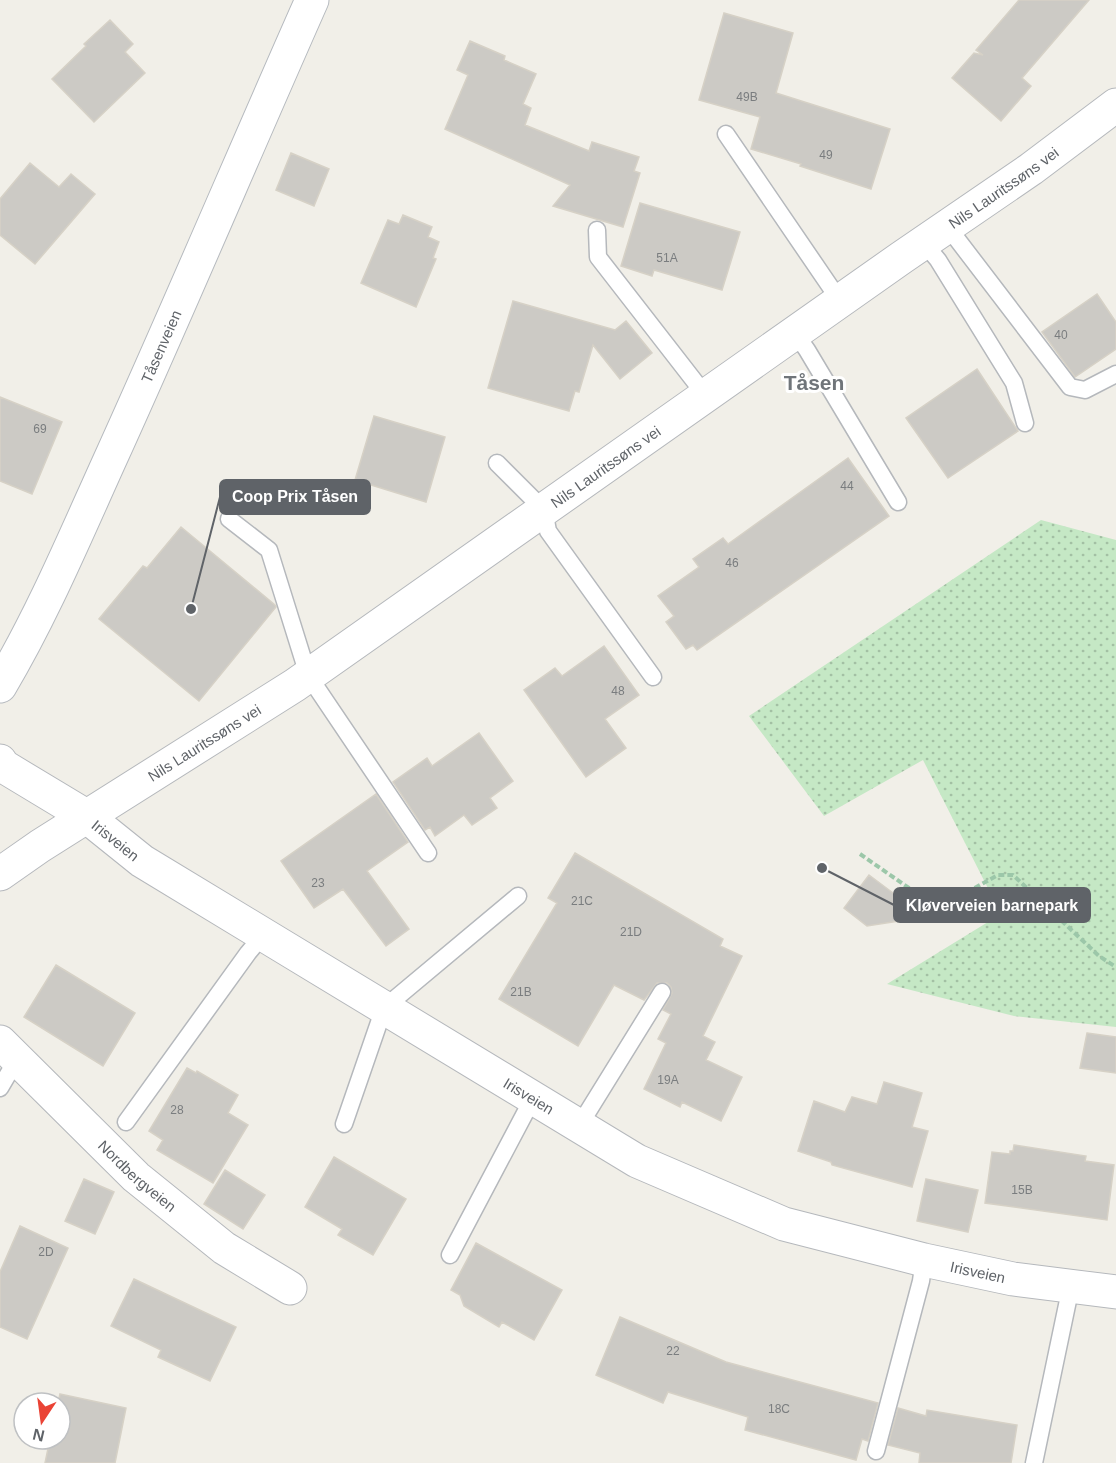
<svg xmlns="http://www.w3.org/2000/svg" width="1116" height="1463" viewBox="0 0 1116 1463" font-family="Arial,sans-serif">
<defs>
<pattern id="park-dots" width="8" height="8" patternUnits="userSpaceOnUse" patternTransform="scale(1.5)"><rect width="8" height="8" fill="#c5e8c5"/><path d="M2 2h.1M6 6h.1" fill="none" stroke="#a3c0a4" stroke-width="1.8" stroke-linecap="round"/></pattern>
</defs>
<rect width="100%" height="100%" fill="#f1efe8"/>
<path fill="url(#park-dots)" d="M 1041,520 L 1116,540 L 1116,1027 L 1014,1016 L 887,984 L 1001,914 L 923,760 L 824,816 L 749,716 Z"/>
<path fill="#cccac5" stroke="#d6d1c6" stroke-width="1.5" d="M 1019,0 L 1089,0 L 1022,78 L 1031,86 L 1001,121 L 952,78 L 974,53 L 983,55 L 976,50 Z
M 724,13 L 793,33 L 776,93 L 890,129 L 871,189 L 800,166 L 801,164 L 751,149 L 760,117 L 699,100 Z
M 110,20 L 133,44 L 125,52 L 145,73 L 94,122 L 52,79 L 86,46 L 84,44 Z
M 470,41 L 505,56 L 504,60 L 536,74 L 523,104 L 531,108 L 525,125 L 589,151 L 592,142 L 639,157 L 634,171 L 640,173 L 623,227 L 553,206 L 570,185 L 445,129 L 468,75 L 457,70 Z
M 291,153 L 329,169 L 314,206 L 276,190 Z
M 30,163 L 59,187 L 71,174 L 95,194 L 35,264 L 0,235 L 0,199 Z
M 640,203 L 740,232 L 722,290 L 654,270 L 652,276 L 621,266 Z
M 403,215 L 432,227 L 428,237 L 439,242 L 433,258 L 436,259 L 416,307 L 361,283 L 388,220 L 399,224 Z
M 1097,294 L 1116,322 L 1116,349 L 1075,377 L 1042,332 Z
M 513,301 L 615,330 L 626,321 L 652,353 L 620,379 L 593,345 L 579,392 L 575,391 L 569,411 L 488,388 Z
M 977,369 L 1018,431 L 948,478 L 906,418 Z
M 0,397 L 62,422 L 32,494 L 0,481 Z
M 374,416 L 445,437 L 426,502 L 355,480 Z
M 848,458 L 889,516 L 697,650 L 693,645 L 686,649 L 666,622 L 674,616 L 658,596 L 699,567 L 693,559 L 723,538 L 728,544 Z
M 181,527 L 275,605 L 276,607 L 199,701 L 99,619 L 143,566 L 147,568 Z
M 604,646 L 639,695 L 605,719 L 626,748 L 586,777 L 524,690 L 555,668 L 562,676 Z
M 479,733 L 513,781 L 490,798 L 497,808 L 472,825 L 464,815 L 435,836 L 430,827 L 425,830 L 393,782 L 427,758 L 432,766 Z
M 376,794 L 408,842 L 367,871 L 409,929 L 386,946 L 343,889 L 314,908 L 281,861 Z
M 575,853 L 723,939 L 720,946 L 742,956 L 703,1036 L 715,1042 L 706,1060 L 742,1077 L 721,1121 L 682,1102 L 680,1107 L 644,1089 L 666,1043 L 658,1039 L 671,1014 L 663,1010 L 672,993 L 671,987 L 667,983 L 657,983 L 644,1000 L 614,985 L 578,1046 L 499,999 L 557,903 L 548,898 Z
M 869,875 L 925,917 L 867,926 L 844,908 Z
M 56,965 L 135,1013 L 103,1066 L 24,1017 Z
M 1087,1033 L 1116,1037 L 1116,1073 L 1080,1068 Z
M 187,1068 L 196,1073 L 197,1071 L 238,1095 L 228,1113 L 248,1125 L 213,1183 L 157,1150 L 163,1140 L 149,1131 Z
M 884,1082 L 922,1093 L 912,1127 L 928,1131 L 912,1187 L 832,1165 L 831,1162 L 798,1151 L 814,1101 L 845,1112 L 852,1097 L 877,1104 Z
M 1014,1145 L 1086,1156 L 1085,1161 L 1114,1165 L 1107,1220 L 985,1203 L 992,1152 L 1010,1154 L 1010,1151 L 1013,1151 Z
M 334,1157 L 406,1199 L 373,1255 L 338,1235 L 342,1229 L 305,1207 Z
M 225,1170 L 265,1195 L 243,1229 L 204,1204 Z
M 84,1179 L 114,1192 L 95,1234 L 65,1221 Z
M 926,1179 L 978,1190 L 968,1232 L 917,1221 Z
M 20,1226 L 68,1248 L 27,1339 L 0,1327 L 0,1272 Z
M 476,1243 L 562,1290 L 534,1340 L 502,1322 L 499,1327 L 464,1306 L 460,1295 L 451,1290 Z
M 134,1279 L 236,1327 L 210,1381 L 158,1357 L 161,1350 L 111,1326 Z
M 620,1317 L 726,1362 L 878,1403 L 868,1441 L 862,1439 L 856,1460 L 745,1430 L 748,1417 L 668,1392 L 663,1403 L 596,1375 Z
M 60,1394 L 126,1408 L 115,1463 L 45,1463 L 50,1439 L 60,1439 L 60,1403 L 58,1403 Z
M 898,1408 L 926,1416 L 927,1410 L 1017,1425 L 1011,1463 L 919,1463 L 920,1453 L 888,1445 Z"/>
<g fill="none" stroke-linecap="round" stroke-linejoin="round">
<g stroke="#b5b8bc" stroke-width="19">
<path id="lane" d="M 726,134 L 840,301
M 947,226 L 1070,387 L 1085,390 L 1116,374
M 597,230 L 598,257 L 706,396
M 923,242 L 938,260 L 1014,383 L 1025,423
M 795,333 L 807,350 L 898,502
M 497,463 L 544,510 L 548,531 L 653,677
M 229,519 L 269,550 L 308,675 L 428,853
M 0,1088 L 17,1059
M 126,1122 L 248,953 L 263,935
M 344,1124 L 384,1008 L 518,896
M 579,1126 L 662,992
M 450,1255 L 533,1098
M 876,1451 L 921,1281 L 924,1260
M 1034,1463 L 1071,1286"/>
</g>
<g stroke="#b5b8bc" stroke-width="35">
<g id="street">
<path id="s1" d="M 0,761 L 3,766 L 86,816 L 142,861 L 637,1161 L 784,1224 L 924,1260 L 1013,1279 L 1116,1292"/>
<path id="s2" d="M 0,874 L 40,846 L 295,685 L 901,258 L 1031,169 L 1116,105"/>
<path id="s3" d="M 0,1042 L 136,1177 L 224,1248 L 290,1288"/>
</g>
</g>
<g stroke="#b6babf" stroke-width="35">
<g id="secondary">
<path id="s4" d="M 0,686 C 44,612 77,532 113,453 C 181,303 245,151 312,0"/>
</g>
</g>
<path stroke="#9cc7a9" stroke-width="4" stroke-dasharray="6 3" stroke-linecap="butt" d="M 860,854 L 929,902 L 942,906 L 998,875 L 1013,875 L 1099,956 L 1116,967"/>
<use href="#lane" stroke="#fff" stroke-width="16"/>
<use href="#street" stroke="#fff" stroke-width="33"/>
<use href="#secondary" stroke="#fff" stroke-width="33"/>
</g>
<g text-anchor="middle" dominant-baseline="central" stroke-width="6" stroke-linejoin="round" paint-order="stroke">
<g font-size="12" fill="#7a7d7f">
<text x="747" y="97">49B</text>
<text x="826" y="155">49</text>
<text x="667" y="258">51A</text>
<text x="1061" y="335">40</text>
<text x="40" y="429">69</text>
<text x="847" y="486">44</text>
<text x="732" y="563">46</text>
<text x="618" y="691">48</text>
<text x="318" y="883">23</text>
<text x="582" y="901">21C</text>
<text x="631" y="932">21D</text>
<text x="521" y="992">21B</text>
<text x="668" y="1080">19A</text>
<text x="177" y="1110">28</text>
<text x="1022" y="1190">15B</text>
<text x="46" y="1252">2D</text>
<text x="673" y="1351">22</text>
<text x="779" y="1409">18C</text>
</g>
<g font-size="15" fill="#5f6368" stroke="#fff">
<text stroke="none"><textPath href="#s2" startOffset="1216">Nils Lauritssøns vei</textPath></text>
<text stroke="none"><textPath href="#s4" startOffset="376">Tåsenveien</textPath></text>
<text stroke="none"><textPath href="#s2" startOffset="730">Nils Lauritssøns vei</textPath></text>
<text stroke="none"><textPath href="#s2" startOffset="243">Nils Lauritssøns vei</textPath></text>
<text stroke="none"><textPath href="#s1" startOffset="141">Irisveien</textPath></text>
<text stroke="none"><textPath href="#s1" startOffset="627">Irisveien</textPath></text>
<text stroke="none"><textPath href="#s3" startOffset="192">Nordbergveien</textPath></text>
<text stroke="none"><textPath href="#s1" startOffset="1113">Irisveien</textPath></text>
</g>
<g font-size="21" font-weight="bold" fill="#70757a" stroke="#fff">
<text x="814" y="382">Tåsen</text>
</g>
</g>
<path fill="none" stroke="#5f6368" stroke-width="2" d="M191 609L220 497M822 868L894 905"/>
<g fill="#5f6368" stroke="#fff" stroke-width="2">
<circle cx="191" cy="609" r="6"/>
<circle cx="822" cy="868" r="6"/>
</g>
<g fill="#5f6368" stroke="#5f6368" stroke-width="2">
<rect x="220" y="480" width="150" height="34" rx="6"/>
<rect x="894" y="888" width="196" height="34" rx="6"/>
</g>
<g font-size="16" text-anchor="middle" font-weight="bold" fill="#fff">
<text x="295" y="502">Coop Prix Tåsen</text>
<text x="992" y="911">Kløverveien barnepark</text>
</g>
<g transform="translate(42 1421) rotate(193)"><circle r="28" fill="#ffffff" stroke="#bfc1c3" stroke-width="1.5"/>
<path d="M0-4.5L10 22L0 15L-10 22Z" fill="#ea4335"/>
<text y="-9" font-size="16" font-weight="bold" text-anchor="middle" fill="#5f6368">N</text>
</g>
</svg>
